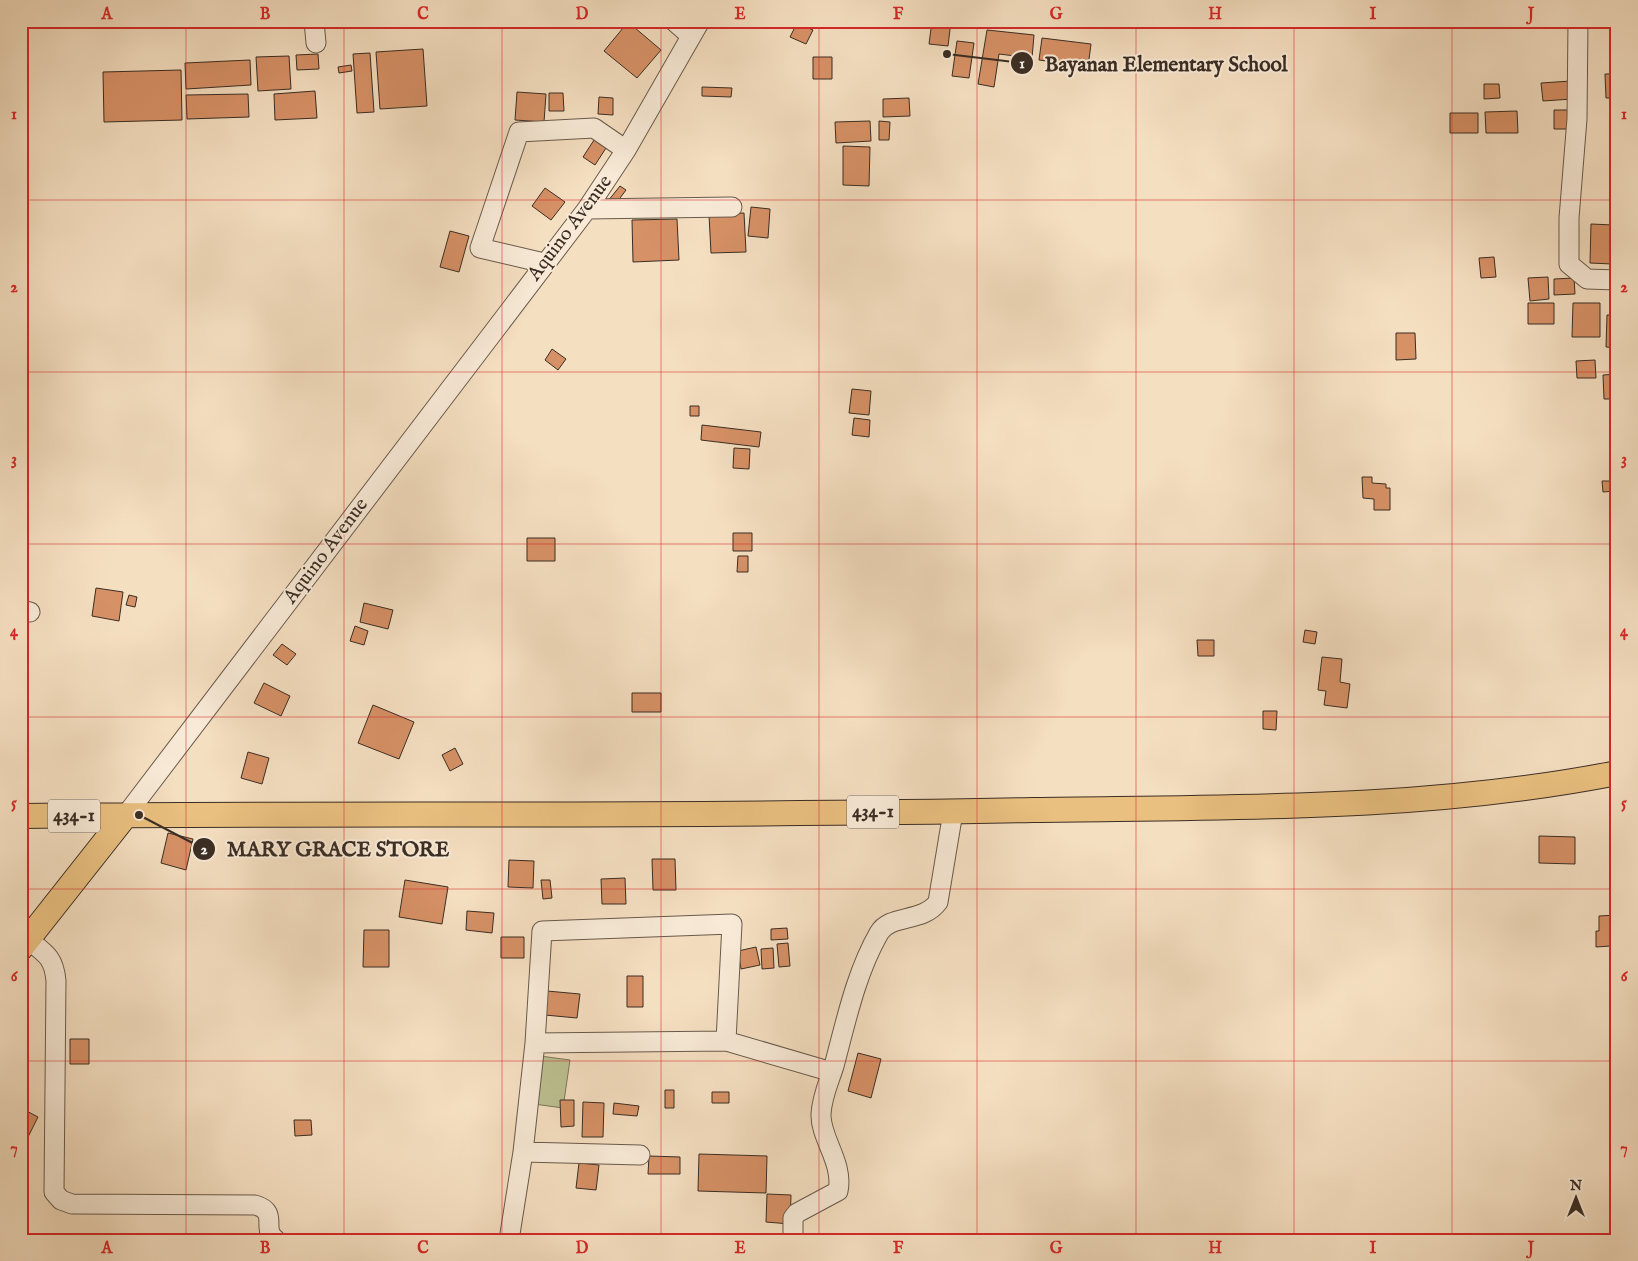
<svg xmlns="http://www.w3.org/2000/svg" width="1638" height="1261" viewBox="0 0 1638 1261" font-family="'IM FELL English',serif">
<rect width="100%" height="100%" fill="#f5dfc1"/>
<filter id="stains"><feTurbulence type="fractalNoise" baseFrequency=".004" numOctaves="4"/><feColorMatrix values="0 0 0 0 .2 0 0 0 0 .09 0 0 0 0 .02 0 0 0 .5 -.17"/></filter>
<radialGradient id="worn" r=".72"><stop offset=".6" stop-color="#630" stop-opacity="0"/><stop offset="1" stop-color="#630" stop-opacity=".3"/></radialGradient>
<path fill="#bcc192" stroke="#7b775b" d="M 540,1056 L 570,1060 L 563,1108 L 534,1104 Z"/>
<path fill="#d79166" stroke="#3a2d24" d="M 932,21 L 951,21 L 948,46 L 929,44 Z
M 628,22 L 661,50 L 637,78 L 604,51 Z
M 797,23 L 813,30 L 806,44 L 790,37 Z
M 987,30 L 1034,35 L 1032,58 L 999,54 L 994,87 L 978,84 Z
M 1042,38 L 1091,44 L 1088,67 L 1039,60 Z
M 957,41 L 974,43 L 969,78 L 952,76 Z
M 423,49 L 427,106 L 380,109 L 376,52 Z
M 370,53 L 374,112 L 357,113 L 353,54 Z
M 318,54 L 319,69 L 297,70 L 296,55 Z
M 289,56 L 291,89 L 258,91 L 256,57 Z
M 813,57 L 832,57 L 832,79 L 813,79 Z
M 250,60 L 251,85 L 186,89 L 185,63 Z
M 351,65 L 352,71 L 339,73 L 338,67 Z
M 181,70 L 182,120 L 104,122 L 103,72 Z
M 1605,74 L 1617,74 L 1617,98 L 1606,98 Z
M 1571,81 L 1572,99 L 1543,101 L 1541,83 Z
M 1484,84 L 1499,84 L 1500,98 L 1484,99 Z
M 702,87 L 732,88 L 731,97 L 702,96 Z
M 315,91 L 317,118 L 275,120 L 274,94 Z
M 517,92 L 546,94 L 544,122 L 515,120 Z
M 549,93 L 563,93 L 564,111 L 549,111 Z
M 248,94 L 249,117 L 187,119 L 186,95 Z
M 599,97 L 613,98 L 613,115 L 598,114 Z
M 909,98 L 910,116 L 883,117 L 883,99 Z
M 1554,110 L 1573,110 L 1573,129 L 1554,129 Z
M 1517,111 L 1518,133 L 1486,133 L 1485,112 Z
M 1450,113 L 1478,113 L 1478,133 L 1450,133 Z
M 870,121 L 871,141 L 836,143 L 835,122 Z
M 879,121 L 890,122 L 889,140 L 879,140 Z
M 594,140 L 606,148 L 595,165 L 583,157 Z
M 843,146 L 870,147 L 869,186 L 843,185 Z
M 620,186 L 626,190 L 614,206 L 608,201 Z
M 545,188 L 565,202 L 551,220 L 532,206 Z
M 751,207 L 770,209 L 768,238 L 748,236 Z
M 744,213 L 746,252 L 711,253 L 709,215 Z
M 677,219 L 679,260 L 633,262 L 632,220 Z
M 1591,224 L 1613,225 L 1612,264 L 1590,263 Z
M 450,231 L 469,236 L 459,272 L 440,267 Z
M 1494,257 L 1496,277 L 1481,278 L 1479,258 Z
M 1548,277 L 1549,299 L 1530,301 L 1528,278 Z
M 1574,278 L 1575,294 L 1554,295 L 1554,279 Z
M 1528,303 L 1554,303 L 1554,324 L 1528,324 Z
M 1573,303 L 1600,303 L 1600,337 L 1572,337 Z
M 1607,315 L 1617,315 L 1617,348 L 1606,347 Z
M 1396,333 L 1415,333 L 1416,359 L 1396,360 Z
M 552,349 L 566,359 L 558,370 L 545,360 Z
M 1595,360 L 1596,378 L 1577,378 L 1576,361 Z
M 1617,374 L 1617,399 L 1604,399 L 1603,375 Z
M 852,389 L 871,391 L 869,415 L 849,413 Z
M 690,406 L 699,406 L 699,416 L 690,416 Z
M 854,418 L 870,420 L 869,437 L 852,435 Z
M 702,425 L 761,432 L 759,447 L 701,440 Z
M 734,448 L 750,449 L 749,469 L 733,468 Z
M 1362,477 L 1372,477 L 1372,483 L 1386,484 L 1386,488 L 1390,488 L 1390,510 L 1374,510 L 1374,499 L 1363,498 Z
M 1602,481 L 1614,481 L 1615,491 L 1603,492 Z
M 733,533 L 752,533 L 752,551 L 733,551 Z
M 527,538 L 555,538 L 555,561 L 527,561 Z
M 738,556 L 748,556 L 748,572 L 737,572 Z
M 96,588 L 123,592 L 119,621 L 92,616 Z
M 129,595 L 137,597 L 135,607 L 126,605 Z
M 364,603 L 393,610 L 388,629 L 360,622 Z
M 355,626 L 368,631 L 364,645 L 350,641 Z
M 1305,630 L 1317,632 L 1315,644 L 1303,642 Z
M 1197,640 L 1214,640 L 1214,656 L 1198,656 Z
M 282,644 L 296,654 L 287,665 L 273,655 Z
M 1322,657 L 1342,659 L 1340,682 L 1350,684 L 1347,708 L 1324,705 L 1326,691 L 1318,690 Z
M 264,683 L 290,696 L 281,716 L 254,703 Z
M 632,693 L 661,693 L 661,712 L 632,712 Z
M 373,705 L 414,722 L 399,759 L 358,743 Z
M 1263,711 L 1277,711 L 1276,730 L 1263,729 Z
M 455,748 L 463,764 L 450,771 L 442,755 Z
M 248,752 L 269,758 L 262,784 L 241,778 Z
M 168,833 L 193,839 L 186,870 L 161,863 Z
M 1539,836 L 1575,837 L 1575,864 L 1539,863 Z
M 652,859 L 675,859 L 676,890 L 653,890 Z
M 509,860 L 534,861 L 533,888 L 508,887 Z
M 625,878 L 626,904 L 602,904 L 601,879 Z
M 405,880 L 448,887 L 442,924 L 399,917 Z
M 541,880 L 550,880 L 552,898 L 543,899 Z
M 467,911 L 494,913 L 492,933 L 466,930 Z
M 1617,915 L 1617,933 L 1611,933 L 1611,946 L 1596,947 L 1596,931 L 1599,931 L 1599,916 Z
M 787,928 L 788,939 L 771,940 L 771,929 Z
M 364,930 L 389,930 L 389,967 L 363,967 Z
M 501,937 L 524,937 L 524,958 L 501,958 Z
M 788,943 L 790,966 L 779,967 L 777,944 Z
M 756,947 L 760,965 L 741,969 L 738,951 Z
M 773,948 L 774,968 L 762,969 L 761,949 Z
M 627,976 L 643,976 L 643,1007 L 627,1007 Z
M 547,991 L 580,994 L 577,1018 L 545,1015 Z
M 70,1039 L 89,1039 L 89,1064 L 70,1064 Z
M 858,1053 L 881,1059 L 871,1098 L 848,1091 Z
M 665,1090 L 674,1090 L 674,1108 L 665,1108 Z
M 712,1092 L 729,1092 L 729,1103 L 712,1103 Z
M 560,1100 L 574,1100 L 574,1126 L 561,1127 Z
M 583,1102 L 604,1103 L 603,1137 L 582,1137 Z
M 614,1103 L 639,1106 L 637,1116 L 613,1114 Z
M 21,1108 L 38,1117 L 26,1141 L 21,1139 Z
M 294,1120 L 311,1120 L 312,1135 L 295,1136 Z
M 699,1154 L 767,1156 L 766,1193 L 698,1191 Z
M 649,1156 L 680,1157 L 680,1174 L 648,1174 Z
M 579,1163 L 599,1165 L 596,1190 L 576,1188 Z
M 767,1194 L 791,1195 L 790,1224 L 766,1222 Z"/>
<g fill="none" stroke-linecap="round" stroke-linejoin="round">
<g stroke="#695a4b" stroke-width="21">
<path id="minor" d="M 314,21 L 316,43
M 674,21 L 690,35
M 1578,21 L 1577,119 L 1569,218 L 1569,264 L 1587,279 L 1617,280
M 587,209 L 732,207
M 544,263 L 480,248 L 519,132 L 594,128 L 626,150
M 21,610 L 30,612
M 126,815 L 587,209 L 626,150 L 700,21
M 27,939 C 45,953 54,957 56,981 L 54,1192 L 61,1200 L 72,1204 L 255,1205 C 280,1212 260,1229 276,1240
M 726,1041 L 832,1072
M 523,1152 L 640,1155
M 509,1240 L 523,1152 L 535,1043 L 542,931 L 732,924 L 726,1041 L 535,1043
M 793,1240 L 793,1218 L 797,1213 L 838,1191 C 844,1163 820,1138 821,1114 C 822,1096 829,1082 834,1066 C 846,1021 856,973 879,933 C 890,914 923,923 938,902 L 953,812"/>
</g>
<g stroke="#3a2d24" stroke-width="26">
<path id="major" d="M 21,816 C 358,813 696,817 1033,810 C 1228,807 1424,811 1617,773
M 21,948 L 126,815"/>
</g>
<use href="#minor" stroke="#f8ead7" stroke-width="19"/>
<use href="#major" stroke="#eac080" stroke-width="24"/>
</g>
<path fill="none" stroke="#d62828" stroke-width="1" stroke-opacity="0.55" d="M 186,21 L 186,1240M 344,21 L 344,1240M 502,21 L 502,1240M 661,21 L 661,1240M 819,21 L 819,1240M 977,21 L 977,1240M 1136,21 L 1136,1240M 1294,21 L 1294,1240M 1452,21 L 1452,1240M 21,200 L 1617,200M 21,372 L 1617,372M 21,544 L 1617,544M 21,717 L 1617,717M 21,889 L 1617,889M 21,1061 L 1617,1061"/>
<g text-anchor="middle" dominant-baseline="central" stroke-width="4" stroke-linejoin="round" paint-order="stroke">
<g fill="#f8ead7" stroke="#73665a" stroke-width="1">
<rect x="847" y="795.5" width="52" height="33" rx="4"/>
<rect x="48" y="799.5" width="52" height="33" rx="4"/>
</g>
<g font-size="19" font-weight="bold" fill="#3a2d24">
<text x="873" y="812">434-1</text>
<text x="74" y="816">434-1</text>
</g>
<g font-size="20" fill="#3a2d24" stroke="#f8ead7">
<text transform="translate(570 228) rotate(-53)">Aquino Avenue</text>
<text transform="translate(326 551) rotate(-53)">Aquino Avenue</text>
</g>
</g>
<path fill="none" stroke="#3a2d24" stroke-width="2" d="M947 54L1022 63M139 815L204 849"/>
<g fill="#3a2d24" stroke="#f8ead7" stroke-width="2">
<circle cx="947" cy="54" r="5"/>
<circle cx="139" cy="815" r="5"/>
<circle cx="1022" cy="63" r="12"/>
<circle cx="204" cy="849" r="12"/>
</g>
<g font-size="15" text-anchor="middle" font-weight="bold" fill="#fff">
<text x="1022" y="68">1</text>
<text x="204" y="854">2</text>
</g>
<g font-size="21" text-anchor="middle" font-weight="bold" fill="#3a2d24" stroke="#f8ead7" stroke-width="4" stroke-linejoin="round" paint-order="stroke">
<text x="1166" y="71">Bayanan Elementary School</text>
<text x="338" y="856">MARY GRACE STORE</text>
</g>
<rect width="1638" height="1261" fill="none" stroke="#f5dfc1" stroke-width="55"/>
<g transform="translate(1576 1198)" stroke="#f8ead7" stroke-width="4" paint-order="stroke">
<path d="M0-4L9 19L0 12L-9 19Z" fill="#3a2d24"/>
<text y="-8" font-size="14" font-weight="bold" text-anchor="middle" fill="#3a2d24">N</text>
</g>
<rect x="28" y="28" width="1582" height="1206" fill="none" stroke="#d62828" stroke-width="2"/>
<g font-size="16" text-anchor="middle" font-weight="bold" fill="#d62828">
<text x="107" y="19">A</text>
<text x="265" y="19">B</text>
<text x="423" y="19">C</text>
<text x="582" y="19">D</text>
<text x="740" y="19">E</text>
<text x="898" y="19">F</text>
<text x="1056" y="19">G</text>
<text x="1215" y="19">H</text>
<text x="1373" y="19">I</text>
<text x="1531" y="19">J</text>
<text x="14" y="119">1</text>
<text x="1624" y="119">1</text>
<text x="14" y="292">2</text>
<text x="1624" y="292">2</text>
<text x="14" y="464">3</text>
<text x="1624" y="464">3</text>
<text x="14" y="636">4</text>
<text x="1624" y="636">4</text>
<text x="14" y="808">5</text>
<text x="1624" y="808">5</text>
<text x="14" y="981">6</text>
<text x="1624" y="981">6</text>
<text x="14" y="1153">7</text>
<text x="1624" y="1153">7</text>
<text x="107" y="1253">A</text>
<text x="265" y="1253">B</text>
<text x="423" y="1253">C</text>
<text x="582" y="1253">D</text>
<text x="740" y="1253">E</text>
<text x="898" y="1253">F</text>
<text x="1056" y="1253">G</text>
<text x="1215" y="1253">H</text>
<text x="1373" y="1253">I</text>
<text x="1531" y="1253">J</text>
</g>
<rect width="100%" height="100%" filter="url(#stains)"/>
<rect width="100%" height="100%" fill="url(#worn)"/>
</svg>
